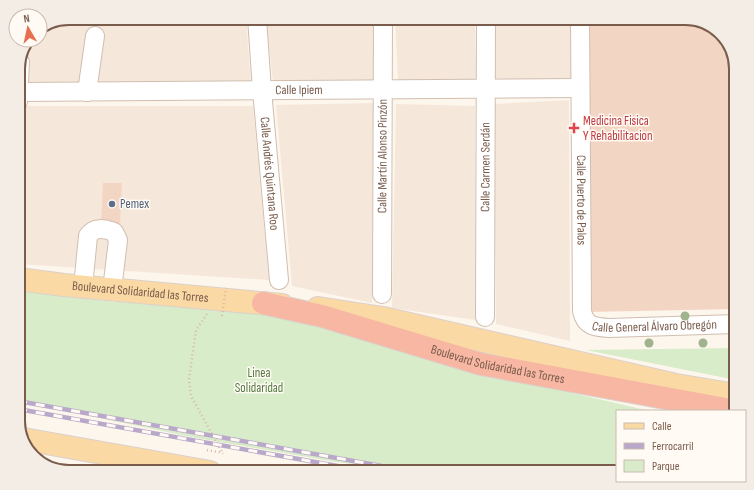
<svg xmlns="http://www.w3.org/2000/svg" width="754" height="490" viewBox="0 0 754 490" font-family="'Sofia Sans Condensed',sans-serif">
<rect width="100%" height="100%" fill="#fdf6ec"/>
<path fill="#f5e8da" d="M 69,18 L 246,18 L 251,85 L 27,87 L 30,40 L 40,40 L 40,30 Z
M 266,18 L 374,18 L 375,88 L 273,83 Z
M 395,18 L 475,18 L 476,82 L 398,81 Z
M 493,18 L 571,18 L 572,82 L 494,78 Z
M 569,100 L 570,341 L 496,324 L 494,104 Z
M 373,103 L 372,303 L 292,286 L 276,105 Z
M 396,104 L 475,106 L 476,320 L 392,308 Z
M 21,106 L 253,106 L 269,280 L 18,264 L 18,160 Z"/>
<path fill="#d8ecc9" d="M 18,285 L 106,301 L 267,313 L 336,330 L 414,356 L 650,411 L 617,411 L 617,472 L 422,472 L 336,462 L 191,437 L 18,401 Z
M 736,348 L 736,380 L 586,350 Z"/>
<path fill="#f3d5c3" d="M 589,18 L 685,18 L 713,26 L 729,43 L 736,66 L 736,309 L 587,312 Z
M 103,183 L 122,183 L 120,225 L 101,224 Z"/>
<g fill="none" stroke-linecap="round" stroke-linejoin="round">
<g stroke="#d1beb0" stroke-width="20">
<g id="minor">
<path id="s1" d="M 257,18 L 262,90 L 279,280"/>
<path id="s2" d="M 580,18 L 582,311 C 585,326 594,327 609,328 L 736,324"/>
<path id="s3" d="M 18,92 L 580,88"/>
<path d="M 87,92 L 95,36"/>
<path d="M 18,102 L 20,62"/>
<path d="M 83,287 L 88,236 C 94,226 105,229 114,232 L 118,240 L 112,290"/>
<path id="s4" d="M 382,294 L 383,18"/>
<path id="s5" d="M 485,317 L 486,18"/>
</g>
</g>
<g stroke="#dad1cd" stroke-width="24">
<g id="major">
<path id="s6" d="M 18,279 L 64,285 L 282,305"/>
<path d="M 318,308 L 383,318 L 676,385 L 736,395"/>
<path d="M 23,439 L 210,472"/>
</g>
</g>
<g stroke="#dad1cd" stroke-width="24">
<g id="highway">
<path id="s7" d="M 263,303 L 322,316 L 481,364 L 736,411"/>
</g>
</g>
<path stroke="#d9b8a5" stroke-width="2.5" stroke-dasharray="1 3" stroke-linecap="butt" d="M 207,314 L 196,330 L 189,379 L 191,396 L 223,454
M 207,450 L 223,453"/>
<use href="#minor" stroke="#fff" stroke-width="18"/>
<use href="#major" stroke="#fbd9a5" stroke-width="22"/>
<use href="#highway" stroke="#f7b7a3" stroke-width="22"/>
<g stroke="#b9a8c9" stroke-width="4.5">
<path id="rail" d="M 18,401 L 415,472
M 18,409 L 371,472"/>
</g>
<use href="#rail" stroke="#fffaf3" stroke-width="3" stroke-dasharray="9" stroke-linecap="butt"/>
<path stroke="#d9b8a5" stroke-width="2.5" stroke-dasharray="1 3" stroke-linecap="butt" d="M 222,316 L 226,288"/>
</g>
<g fill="#a0b28e">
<circle cx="685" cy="316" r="4.5"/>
<circle cx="649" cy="343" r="4.5"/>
<circle cx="703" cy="343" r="4.5"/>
</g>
<path fill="#e0444e" stroke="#fffaf3" stroke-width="1.5" d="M572 122h4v4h4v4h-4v4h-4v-4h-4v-4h4z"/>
<circle fill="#5c6f8a" stroke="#fffaf3" stroke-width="1.5" cx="112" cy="204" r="4"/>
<g text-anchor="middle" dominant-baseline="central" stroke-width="3" stroke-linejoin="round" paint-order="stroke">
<g font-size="13" fill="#7a5c4d" stroke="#fffaf3">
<text stroke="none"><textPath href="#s3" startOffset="281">Calle Ipiem</textPath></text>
<text stroke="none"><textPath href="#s4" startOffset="138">Calle Martín Alonso Pinzón</textPath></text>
<text stroke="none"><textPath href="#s5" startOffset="150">Calle Carmen Serdán</textPath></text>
<text stroke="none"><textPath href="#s1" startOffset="156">Calle Andrés Quintana Roo</textPath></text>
<text stroke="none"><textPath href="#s2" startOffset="182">Calle Puerto de Palos</textPath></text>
<text stroke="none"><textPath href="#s6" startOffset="123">Boulevard Solidaridad las Torres</textPath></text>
<text stroke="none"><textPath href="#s2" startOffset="374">Calle General Álvaro Obregón</textPath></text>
<text stroke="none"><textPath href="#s7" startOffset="243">Boulevard Solidaridad las Torres</textPath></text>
</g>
<g font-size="13" fill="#be3a42" stroke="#fffaf3" text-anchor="start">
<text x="583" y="121">Medicina Fisica<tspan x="583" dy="15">Y Rehabilitacion</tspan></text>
</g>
<g font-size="13" fill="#4e5e75" stroke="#fffaf3" text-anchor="start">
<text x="120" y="204">Pemex</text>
</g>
<g font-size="13" fill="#537a41" stroke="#fffaf3">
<text x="259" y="373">Linea<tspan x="259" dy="15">Solidaridad</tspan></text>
</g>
</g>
<path d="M0 0H754V490H0ZM69 25H685A44 44 0 0 1 729 69V421A44 44 0 0 1 685 465H69A44 44 0 0 1 25 421V69A44 44 0 0 1 69 25Z" fill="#f4ede6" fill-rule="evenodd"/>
<path fill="none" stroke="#7a5c4d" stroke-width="2" d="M69 25H685A44 44 0 0 1 729 69V421A44 44 0 0 1 685 465H69A44 44 0 0 1 25 421V69A44 44 0 0 1 69 25Z"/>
<rect x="616" y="410" width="130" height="72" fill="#fffaf3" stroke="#cabbb1"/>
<rect x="624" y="423" width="20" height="6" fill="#fbd9a5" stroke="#cabbb1"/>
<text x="652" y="430" font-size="12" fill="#7a5c4d">Calle</text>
<rect x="624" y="443" width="20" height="6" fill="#b9a8c9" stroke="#cabbb1"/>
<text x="652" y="450" font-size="12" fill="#7a5c4d">Ferrocarril</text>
<rect x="624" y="460" width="20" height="12" fill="#d8ecc9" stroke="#cabbb1"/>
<text x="652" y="470" font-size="12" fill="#7a5c4d">Parque</text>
<g transform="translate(28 28) rotate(351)"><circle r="19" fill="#fffaf3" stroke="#cabbb1"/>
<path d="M0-3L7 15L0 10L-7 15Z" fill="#e76f51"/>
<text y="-6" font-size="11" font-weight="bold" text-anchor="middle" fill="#7a5c4d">N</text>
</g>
</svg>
